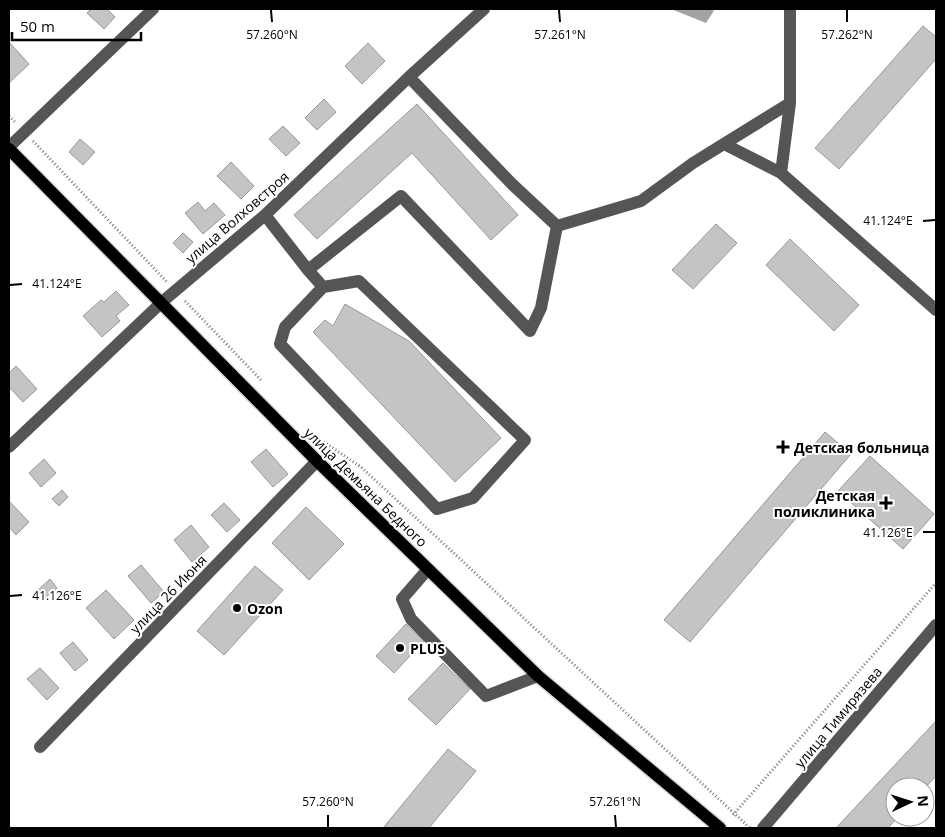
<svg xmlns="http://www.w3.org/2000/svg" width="945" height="837" viewBox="0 0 945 837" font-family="'Open Sans',sans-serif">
<rect width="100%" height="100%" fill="#fff"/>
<path fill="#a3a3a3" d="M 671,9 L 715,9 L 706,23 Z"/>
<path fill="#c4c4c4" stroke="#999" d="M 91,9 L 107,9 L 115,17 L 104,29 L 87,13 Z
M 923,26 L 936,37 L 936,59 L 839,169 L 815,148 Z
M 9,42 L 29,64 L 9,83 Z
M 368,43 L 385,61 L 362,84 L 345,66 Z
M 324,99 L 336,112 L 317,130 L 305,118 Z
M 417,104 L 518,215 L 491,240 L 412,153 L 317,239 L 294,215 Z
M 283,126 L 300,143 L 286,156 L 269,139 Z
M 80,139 L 95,152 L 83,165 L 69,152 Z
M 231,162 L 254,186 L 241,199 L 217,176 Z
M 198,202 L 205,211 L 214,203 L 225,215 L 203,234 L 185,213 Z
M 716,224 L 737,243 L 693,289 L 672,270 Z
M 183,233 L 193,242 L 183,253 L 173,243 Z
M 790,239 L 859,305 L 834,331 L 766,265 Z
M 116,291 L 129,305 L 116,316 L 120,321 L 102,337 L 83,316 L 101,300 L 104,302 Z
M 345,304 L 409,341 L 501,438 L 455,482 L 313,332 L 325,320 L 333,326 Z
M 16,366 L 37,389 L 23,402 L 9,387 L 9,373 Z
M 825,432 L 851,454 L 690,642 L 664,620 Z
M 266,449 L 288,474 L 273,487 L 251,462 Z
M 870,456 L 934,514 L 903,549 L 838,491 Z
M 44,459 L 56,473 L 41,487 L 29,473 Z
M 62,490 L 68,497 L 59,506 L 52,499 Z
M 9,501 L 29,522 L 16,535 L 9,527 Z
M 224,503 L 240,520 L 227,532 L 211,515 Z
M 306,507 L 344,544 L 309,580 L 272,543 Z
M 191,525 L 209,547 L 192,562 L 174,540 Z
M 141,565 L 164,592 L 151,603 L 128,576 Z
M 255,566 L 283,590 L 224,655 L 197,631 Z
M 50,579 L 57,588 L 45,598 L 38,590 Z
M 106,590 L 134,620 L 114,639 L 86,608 Z
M 406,624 L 424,641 L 394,673 L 376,656 Z
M 73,642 L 88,660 L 75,671 L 60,653 Z
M 443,663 L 470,689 L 436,725 L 408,699 Z
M 40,668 L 59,688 L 47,700 L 27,679 Z
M 936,721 L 936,776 L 925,788 L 895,787 L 895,817 L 898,817 L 888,828 L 836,828 Z
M 448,749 L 476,771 L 429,828 L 383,828 Z"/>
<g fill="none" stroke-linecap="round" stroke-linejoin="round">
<g stroke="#dbdbdb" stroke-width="15">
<path id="major" d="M 9,149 L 317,461 L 538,676 L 720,828"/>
</g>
<path stroke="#777" stroke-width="3" stroke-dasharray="1 2.5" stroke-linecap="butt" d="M 9,116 L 15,122
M 33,141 L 167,282
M 185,301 L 262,381
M 315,436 L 361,467 L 750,828
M 733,815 L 936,583"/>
<path stroke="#555" stroke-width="12" d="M 409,77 L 513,185 L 557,226
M 724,144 L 781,173 L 936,310
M 9,147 L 153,9
M 781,173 L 790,103
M 265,215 L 308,270 L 401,196 L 530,331 L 541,308 L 557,226 L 641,201 L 693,163 L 790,103 L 790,9
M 308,270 L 323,287 L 285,327 L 280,344 L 437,509 L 473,498 L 525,440 L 359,281 L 323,287
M 9,447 L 162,302 L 265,215 L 409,77 L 484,9
M 428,569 L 402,599 L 411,619 L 486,696 L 538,676
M 40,747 L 317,461
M 763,828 L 936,625"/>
<use href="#major" stroke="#000" stroke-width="12"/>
</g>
<path fill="none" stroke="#000" stroke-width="2" d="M 271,10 L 272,22M 559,10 L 560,22M 847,10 L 847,22M 923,221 L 935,220M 10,285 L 22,284M 923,532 L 935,532M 10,596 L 22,595M 328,815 L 328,827M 615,815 L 616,827"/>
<g fill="#000" stroke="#fff" stroke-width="2">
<path d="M780.5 439.5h5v5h5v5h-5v5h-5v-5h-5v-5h5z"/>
<path d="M883.5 495.5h5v5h5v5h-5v5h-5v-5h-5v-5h5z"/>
<circle cx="237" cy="608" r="5"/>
<circle cx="400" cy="648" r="5"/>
</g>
<g text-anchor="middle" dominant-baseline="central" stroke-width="4" stroke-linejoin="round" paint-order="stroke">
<g font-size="14" fill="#000" stroke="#fff">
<text transform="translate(237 217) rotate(-41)">улица Волховстроя</text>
<text transform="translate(366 487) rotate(44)">улица Демьяна Бедного</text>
<text transform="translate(168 594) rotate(-46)">улица 26 Июня</text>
<text transform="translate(838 717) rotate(-50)">улица Тимирязева</text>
</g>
<g font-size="14" font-weight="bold" fill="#000" stroke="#fff" text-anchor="start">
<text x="794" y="447">Детская больница</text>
<text x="875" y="495" text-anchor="end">Детская<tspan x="875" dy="16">поликлиника</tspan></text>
<text x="247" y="608">Ozon</text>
<text x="410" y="648">PLUS</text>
</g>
</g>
<g font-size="12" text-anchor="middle" fill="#000" stroke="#fff" stroke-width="4" stroke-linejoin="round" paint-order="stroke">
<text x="272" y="39">57.260°N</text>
<text x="560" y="39">57.261°N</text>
<text x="847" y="39">57.262°N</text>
<text x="888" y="225">41.124°E</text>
<text x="57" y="288">41.124°E</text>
<text x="888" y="537">41.126°E</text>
<text x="57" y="600">41.126°E</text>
<text x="328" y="806">57.260°N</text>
<text x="615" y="806">57.261°N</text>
</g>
<rect width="945" height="837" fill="none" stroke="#000000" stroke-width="20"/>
<g transform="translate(910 802) rotate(86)"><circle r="24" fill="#ffffff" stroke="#999999"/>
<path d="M0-4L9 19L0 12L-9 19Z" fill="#000000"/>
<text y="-8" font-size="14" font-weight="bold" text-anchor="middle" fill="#000000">N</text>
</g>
<path d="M12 32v8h129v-8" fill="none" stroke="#000000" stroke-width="2.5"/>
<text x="20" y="32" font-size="15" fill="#000000" stroke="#ffffff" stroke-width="4" paint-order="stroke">50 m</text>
</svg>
